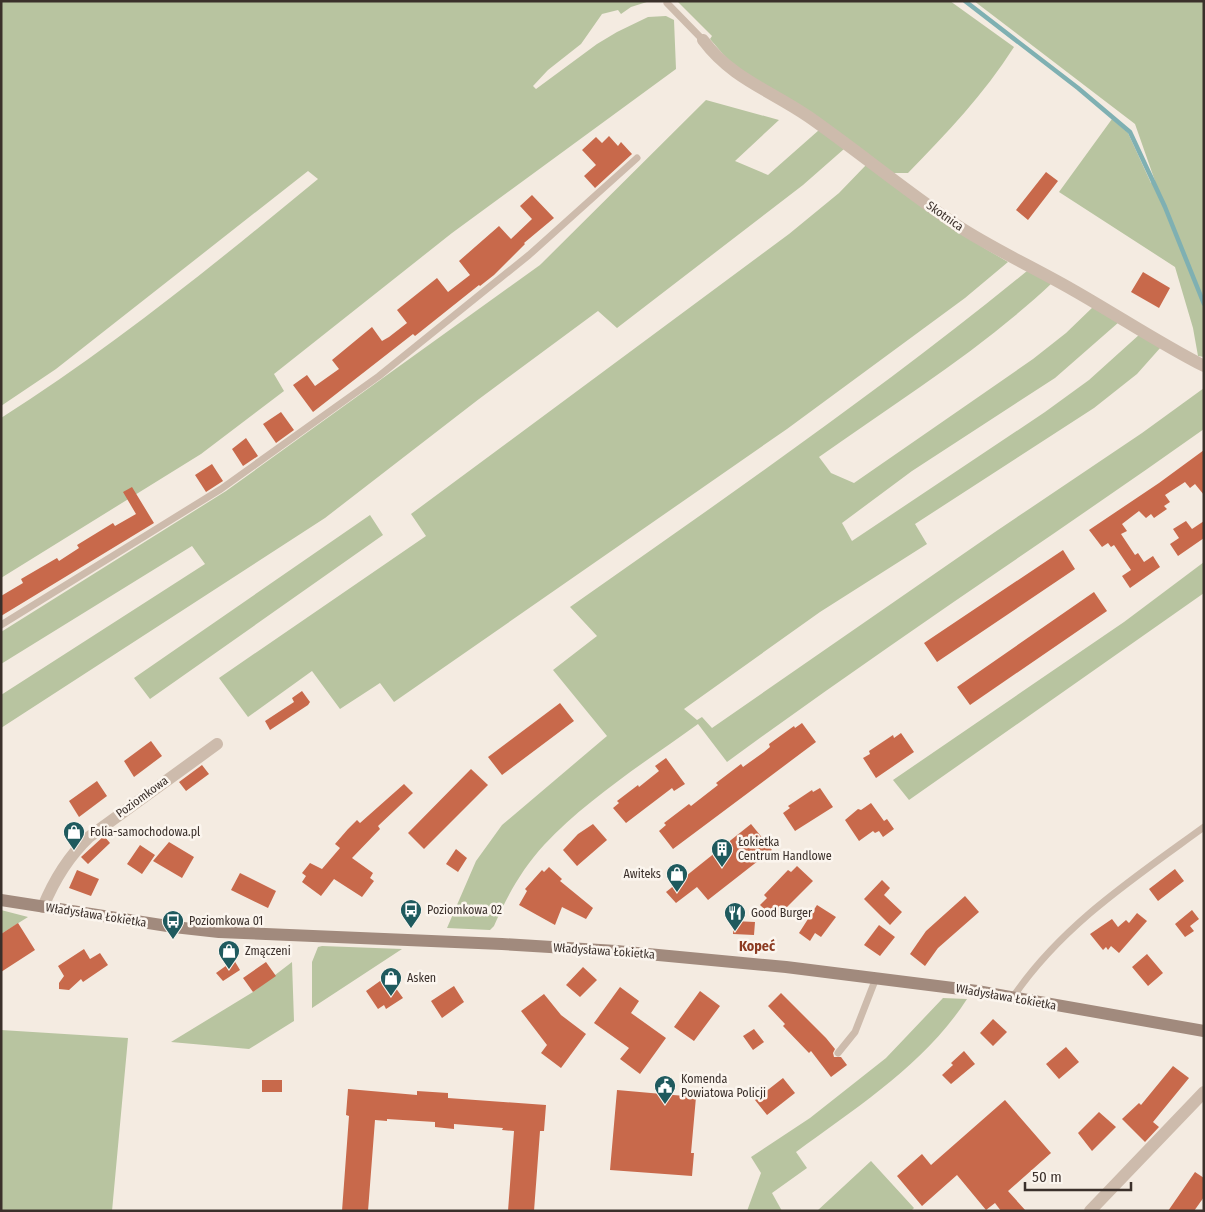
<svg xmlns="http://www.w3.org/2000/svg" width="1205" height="1212" viewBox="0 0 1205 1212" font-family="'Fira Sans Condensed',sans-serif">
<rect width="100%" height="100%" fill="#f4ebe1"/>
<path fill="#b8c4a0" d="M 1,1 L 650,1 L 631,7 L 621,14 L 618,10 L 602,14 L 581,44 L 548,70 L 533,86 L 536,89 L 597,44 L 617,32 L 648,17 L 666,16 L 674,20 L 676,69 L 452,233 L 274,374 L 284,391 L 201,454 L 1,578 L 1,418 C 113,347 216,263 318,179 L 308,171 L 56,369 L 1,406 Z
M 677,1 L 950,1 L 1014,47 C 984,94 947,133 908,173 L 893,173 L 734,67 L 710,39 L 712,36 Z
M 974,1 L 1204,1 L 1204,357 L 1198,356 L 1193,328 L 1175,267 L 1059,192 L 1112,119 L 1128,133 L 1151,183 L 1155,181 L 1135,124 Z
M 706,100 L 779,120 L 735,161 L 768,175 L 819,130 L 844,149 L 803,185 L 617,328 L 598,311 L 479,399 L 325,518 L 1,728 L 1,695 L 205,564 L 192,546 L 1,664 L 1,632 L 226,491 L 540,265 Z
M 867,164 L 984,248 L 1008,262 L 965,298 L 787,429 L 394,702 L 380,683 L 340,709 L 312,671 L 248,717 L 219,678 L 426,536 L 411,514 L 789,234 L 839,193 Z
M 1027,271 L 1052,283 C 982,349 898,401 819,457 L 831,473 L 854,483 L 1033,359 L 1066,333 L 1094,306 L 1119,322 L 1055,378 L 912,471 L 842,523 L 852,541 L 1045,412 L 1089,380 L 1140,334 L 1161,347 L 1137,374 L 1094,408 L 915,524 L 927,544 L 820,612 L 684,709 L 697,720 L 702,717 L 712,728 L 995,532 L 1142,433 L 1204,388 L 1204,429 C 1046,541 883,647 727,762 L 698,724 C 648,760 587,799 544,845 C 522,869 507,896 494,926 L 490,930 L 447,928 L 476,861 L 502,825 L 607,736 L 553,670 L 597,636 L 570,607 C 725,498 880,391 1027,271 Z
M 370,515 L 383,535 L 150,699 L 134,678 Z
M 1204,562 L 1204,593 L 909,800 L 893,780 L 1124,622 Z
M 1,910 L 28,917 L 1,934 Z
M 322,946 L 402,949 L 312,1008 L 312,962 L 318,947 Z
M 292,962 L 294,1021 L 249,1049 L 171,1042 L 253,992 Z
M 943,998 L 967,999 C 925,1064 857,1107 796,1152 L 807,1168 L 772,1193 L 782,1211 L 747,1211 L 761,1173 L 751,1157 L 810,1118 L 886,1058 Z
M 1,1030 L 128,1038 L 112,1211 L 1,1211 Z
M 871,1161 L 914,1208 L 911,1211 L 817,1211 Z"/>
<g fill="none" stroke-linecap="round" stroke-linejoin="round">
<path stroke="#7fb0b2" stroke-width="4.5" d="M 965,1 L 1078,88 L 1130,132 L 1165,207 L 1204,304"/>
</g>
<path fill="#c8694b" d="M 609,136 L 618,146 L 621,142 L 632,154 L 595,188 L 584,176 L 596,165 L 582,150 L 596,137 L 602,143 Z
M 1046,172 L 1058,181 L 1028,220 L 1016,210 Z
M 532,195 L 554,218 L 524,243 L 525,244 L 494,275 L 480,286 L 479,285 L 415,336 L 413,334 L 313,412 L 293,385 L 307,375 L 315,386 L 339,369 L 332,360 L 372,327 L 382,341 L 389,337 L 407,323 L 397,310 L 437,278 L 448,292 L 470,275 L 459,261 L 499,226 L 511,239 L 532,219 L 520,206 Z
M 1143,272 L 1170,288 L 1159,308 L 1131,292 Z
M 281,412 L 294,430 L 276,443 L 263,424 Z
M 246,438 L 258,456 L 243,466 L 232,449 Z
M 1204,450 L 1204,495 L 1195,484 L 1190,488 L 1185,482 L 1165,495 L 1170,502 L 1164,506 L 1167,509 L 1154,518 L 1151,514 L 1146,518 L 1139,511 L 1122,524 L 1127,531 L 1121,534 L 1135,555 L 1138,553 L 1144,562 L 1153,556 L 1160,567 L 1130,588 L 1122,576 L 1131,570 L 1114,545 L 1111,547 L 1108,543 L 1102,547 L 1089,530 L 1159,483 Z
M 212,464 L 223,481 L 206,492 L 195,475 Z
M 132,487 L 154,523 L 1,616 L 1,596 L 23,583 L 21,579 L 57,558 L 59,561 L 79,548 L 77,545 L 113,523 L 115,526 L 136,514 L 123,492 Z
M 1186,521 L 1192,529 L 1204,521 L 1204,538 L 1178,556 L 1170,544 L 1179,538 L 1173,529 Z
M 1063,550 L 1075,569 L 937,662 L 924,643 Z
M 1094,592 L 1107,611 L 970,705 L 957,687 Z
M 302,691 L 310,702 L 308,705 L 270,730 L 265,721 L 294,702 L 292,698 Z
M 560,703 L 574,721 L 502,775 L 488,757 Z
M 802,723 L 816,742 L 673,849 L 659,831 L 666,825 L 664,823 L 689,804 L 691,806 L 718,785 L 716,783 L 741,764 L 743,767 L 764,752 L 770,747 L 769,744 L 794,726 L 795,728 Z
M 901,733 L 914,752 L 876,778 L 863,758 L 870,754 L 869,751 L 893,735 L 894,738 Z
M 151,741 L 162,756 L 134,777 L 124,761 Z
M 666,758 L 685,784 L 674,791 L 672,788 L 626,823 L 613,808 L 619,803 L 617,801 L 638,785 L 639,787 L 659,771 L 655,766 Z
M 202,765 L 209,774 L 186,791 L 179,782 Z
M 471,769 L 488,785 L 424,849 L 408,833 Z
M 97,781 L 107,796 L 79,817 L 69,801 Z
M 404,784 L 413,793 L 378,826 L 380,829 L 352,858 L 373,873 L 370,878 L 374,881 L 362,897 L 334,879 L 321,896 L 302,882 L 306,876 L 302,873 L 310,863 L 322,869 L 340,848 L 335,844 L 348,829 L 357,820 L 360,823 Z
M 820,788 L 833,807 L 795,831 L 783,813 L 790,808 L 788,806 L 812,790 L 813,792 Z
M 871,803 L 884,821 L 887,819 L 894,829 L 883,837 L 879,831 L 875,833 L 873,831 L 859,841 L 845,820 L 858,809 L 861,810 Z
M 593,824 L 607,840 L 577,866 L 563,850 L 578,834 Z
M 751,824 L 772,850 L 708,900 L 697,887 L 676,903 L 666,892 Z
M 104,836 L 110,843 L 88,864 L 81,857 Z
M 169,842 L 194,857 L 182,878 L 153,861 Z
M 140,845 L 155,855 L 142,874 L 127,864 Z
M 456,849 L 467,858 L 458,872 L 446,864 Z
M 797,866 L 813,881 L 775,919 L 760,905 L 767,898 L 764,895 L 788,870 L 791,872 Z
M 549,867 L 562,879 L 560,881 L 593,908 L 586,919 L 562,907 L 555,925 L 519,905 L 527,891 L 525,889 L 542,870 L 544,872 Z
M 1175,869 L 1184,881 L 1158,901 L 1149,889 Z
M 77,870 L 99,879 L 91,896 L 69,888 Z
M 240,873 L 276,891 L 268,908 L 231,890 Z
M 882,880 L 890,888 L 884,895 L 902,912 L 890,925 L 864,899 Z
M 965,896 L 979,912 L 938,948 L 925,966 L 910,954 L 926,931 Z
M 817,905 L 836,917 L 821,937 L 815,933 L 810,941 L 799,933 Z
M 1192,910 L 1199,919 L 1190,926 L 1194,931 L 1185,937 L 1175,924 Z
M 1137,913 L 1147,921 L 1119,953 L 1111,946 L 1108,950 L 1106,947 L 1103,950 L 1090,934 L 1112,919 L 1118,927 L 1126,920 L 1129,923 Z
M 734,921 L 755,922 L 754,935 L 733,934 Z
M 18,923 L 35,950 L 1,972 L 1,934 Z
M 879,925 L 895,937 L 880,956 L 864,945 Z
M 84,949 L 90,959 L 100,953 L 108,965 L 83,982 L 81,979 L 69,990 L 59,989 L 59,983 L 64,976 L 58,966 Z
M 1147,954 L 1163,973 L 1148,986 L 1132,967 Z
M 234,960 L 240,970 L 223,981 L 216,973 Z
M 266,962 L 276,976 L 253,992 L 243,978 Z
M 583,967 L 597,980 L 580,997 L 566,985 Z
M 387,976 L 403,998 L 386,1009 L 384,1005 L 378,1009 L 366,991 Z
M 454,986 L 464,1002 L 442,1018 L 431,1001 Z
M 620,987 L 639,1001 L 631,1013 L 666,1038 L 640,1074 L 620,1059 L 629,1048 L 594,1023 Z
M 700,991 L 720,1006 L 694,1041 L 674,1027 Z
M 781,993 L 826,1038 L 835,1049 L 833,1053 L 834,1057 L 841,1057 L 847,1065 L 831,1077 L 811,1051 L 809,1053 L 783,1026 L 785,1024 L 768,1006 Z
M 544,994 L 561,1015 L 586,1034 L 561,1068 L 541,1053 L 547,1045 L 521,1011 Z
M 993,1019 L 1007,1032 L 993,1046 L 980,1033 Z
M 754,1029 L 764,1042 L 753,1050 L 743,1036 Z
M 1066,1047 L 1079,1062 L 1059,1079 L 1046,1064 Z
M 964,1051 L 975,1064 L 951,1084 L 942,1075 L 953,1065 L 951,1063 Z
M 1173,1066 L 1189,1078 L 1153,1122 L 1159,1127 L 1145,1142 L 1122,1119 L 1139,1103 L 1141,1105 Z
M 783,1078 L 795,1093 L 767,1115 L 755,1100 Z
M 262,1080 L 282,1080 L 282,1092 L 262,1092 Z
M 348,1089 L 417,1095 L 417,1091 L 448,1093 L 448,1098 L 546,1105 L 544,1131 L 540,1131 L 534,1211 L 508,1211 L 514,1131 L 502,1130 L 503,1128 L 454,1124 L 454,1129 L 435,1127 L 435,1122 L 387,1119 L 387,1121 L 375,1120 L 368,1211 L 342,1211 L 349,1116 L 346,1115 Z
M 617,1090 L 696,1097 L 691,1153 L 694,1153 L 692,1176 L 610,1170 Z
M 1005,1100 L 1051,1153 L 1008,1191 L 1026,1211 L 1001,1211 L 995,1203 L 986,1210 L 957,1175 L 922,1206 L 897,1176 L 922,1154 L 931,1165 Z
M 1099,1112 L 1116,1127 L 1092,1151 L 1078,1133 Z
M 1195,1172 L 1204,1178 L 1204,1197 L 1194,1211 L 1168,1211 Z"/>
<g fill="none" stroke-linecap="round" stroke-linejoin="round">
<path stroke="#cdbbac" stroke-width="7" d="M 667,3 L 703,40
M 1,625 L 221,489 L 379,376 L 529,255 L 637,158
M 1013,997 C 1062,925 1134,878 1204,827
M 838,1053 L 855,1032 L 876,978"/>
<path stroke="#cdbbac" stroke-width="12" d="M 703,40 C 732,79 770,90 809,117 C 859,152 907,192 958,226 C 995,250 1035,268 1073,290 C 1117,315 1159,343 1204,366
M 43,907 C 54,880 68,857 89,837 L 217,744
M 1090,1211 L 1204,1092"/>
<path stroke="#a18a7d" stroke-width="12" d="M 1,900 L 174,927 L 219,932 L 502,944 L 616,951 L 786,967 L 977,991 L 1204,1031"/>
</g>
<defs>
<g id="shop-pin" transform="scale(1.125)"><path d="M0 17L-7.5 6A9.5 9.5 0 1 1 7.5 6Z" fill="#1f5a5e" stroke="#fbf5ee"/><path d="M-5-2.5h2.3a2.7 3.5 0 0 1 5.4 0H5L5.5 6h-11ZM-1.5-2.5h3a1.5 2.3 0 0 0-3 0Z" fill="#fff"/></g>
<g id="building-pin" transform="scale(1.125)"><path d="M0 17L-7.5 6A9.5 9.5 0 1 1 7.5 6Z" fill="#1f5a5e" stroke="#fbf5ee"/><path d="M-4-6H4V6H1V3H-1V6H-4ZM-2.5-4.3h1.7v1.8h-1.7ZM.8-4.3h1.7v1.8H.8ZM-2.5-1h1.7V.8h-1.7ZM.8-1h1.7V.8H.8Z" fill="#fff"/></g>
<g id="bus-pin" transform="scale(1.125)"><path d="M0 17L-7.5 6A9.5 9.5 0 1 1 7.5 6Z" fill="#1f5a5e" stroke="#fbf5ee"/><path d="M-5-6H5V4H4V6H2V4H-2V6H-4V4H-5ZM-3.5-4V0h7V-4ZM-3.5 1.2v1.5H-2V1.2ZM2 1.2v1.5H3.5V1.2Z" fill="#fff"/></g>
<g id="restaurant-pin" transform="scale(1.125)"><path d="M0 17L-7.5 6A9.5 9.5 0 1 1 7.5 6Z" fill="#1f5a5e" stroke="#fbf5ee"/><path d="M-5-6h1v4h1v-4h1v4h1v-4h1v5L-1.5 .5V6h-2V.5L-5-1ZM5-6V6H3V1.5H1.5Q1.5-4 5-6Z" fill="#fff"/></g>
<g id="civic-pin" transform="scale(1.125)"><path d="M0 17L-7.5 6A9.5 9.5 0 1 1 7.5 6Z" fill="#1f5a5e" stroke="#fbf5ee"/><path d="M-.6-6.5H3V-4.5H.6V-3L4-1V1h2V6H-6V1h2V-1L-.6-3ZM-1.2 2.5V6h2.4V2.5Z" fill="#fff"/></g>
</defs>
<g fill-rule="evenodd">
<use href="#shop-pin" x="74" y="832"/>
<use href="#building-pin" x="722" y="849"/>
<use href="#shop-pin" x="677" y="874"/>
<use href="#bus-pin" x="411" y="910"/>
<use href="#restaurant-pin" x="735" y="913"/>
<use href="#bus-pin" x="173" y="921"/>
<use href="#shop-pin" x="229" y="951"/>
<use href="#shop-pin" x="391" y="978"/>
<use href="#civic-pin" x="665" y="1086"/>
</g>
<g text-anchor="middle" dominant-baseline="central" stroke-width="5" stroke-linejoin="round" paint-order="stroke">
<g font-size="12" fill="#3b302b" stroke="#fbf5ee">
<text transform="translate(945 216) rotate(35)">Skotnica</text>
<text transform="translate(142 797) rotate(-36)">Poziomkowa</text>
<text transform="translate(96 915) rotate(9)">Władysława Łokietka</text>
<text transform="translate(604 951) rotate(4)">Władysława Łokietka</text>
<text transform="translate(1006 997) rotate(10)">Władysława Łokietka</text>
</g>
<g font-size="12" fill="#3b302b" stroke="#fbf5ee" text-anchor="start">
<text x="90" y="832">Folia-samochodowa.pl</text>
<text x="738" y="842">Łokietka<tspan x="738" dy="14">Centrum Handlowe</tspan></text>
<text x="661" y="874" text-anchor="end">Awiteks</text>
<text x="427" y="910">Poziomkowa 02</text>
<text x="751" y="913">Good Burger</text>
<text x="189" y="921">Poziomkowa 01</text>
<text x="245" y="951">Zmączeni</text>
<text x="407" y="978">Asken</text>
<text x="681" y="1079">Komenda<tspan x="681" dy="14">Powiatowa Policji</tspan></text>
</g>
<g font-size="14" font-weight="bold" fill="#8c3b22" stroke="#fbf5ee">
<text x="757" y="946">Kopeć</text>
</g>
</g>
<rect width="1205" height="1212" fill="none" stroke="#3b302b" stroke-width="5"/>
<path d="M1025 1182v8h106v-8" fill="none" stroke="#3b302b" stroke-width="2.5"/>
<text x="1032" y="1182" font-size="15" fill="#3b302b" stroke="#fbf5ee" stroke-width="4" paint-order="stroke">50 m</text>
</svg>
